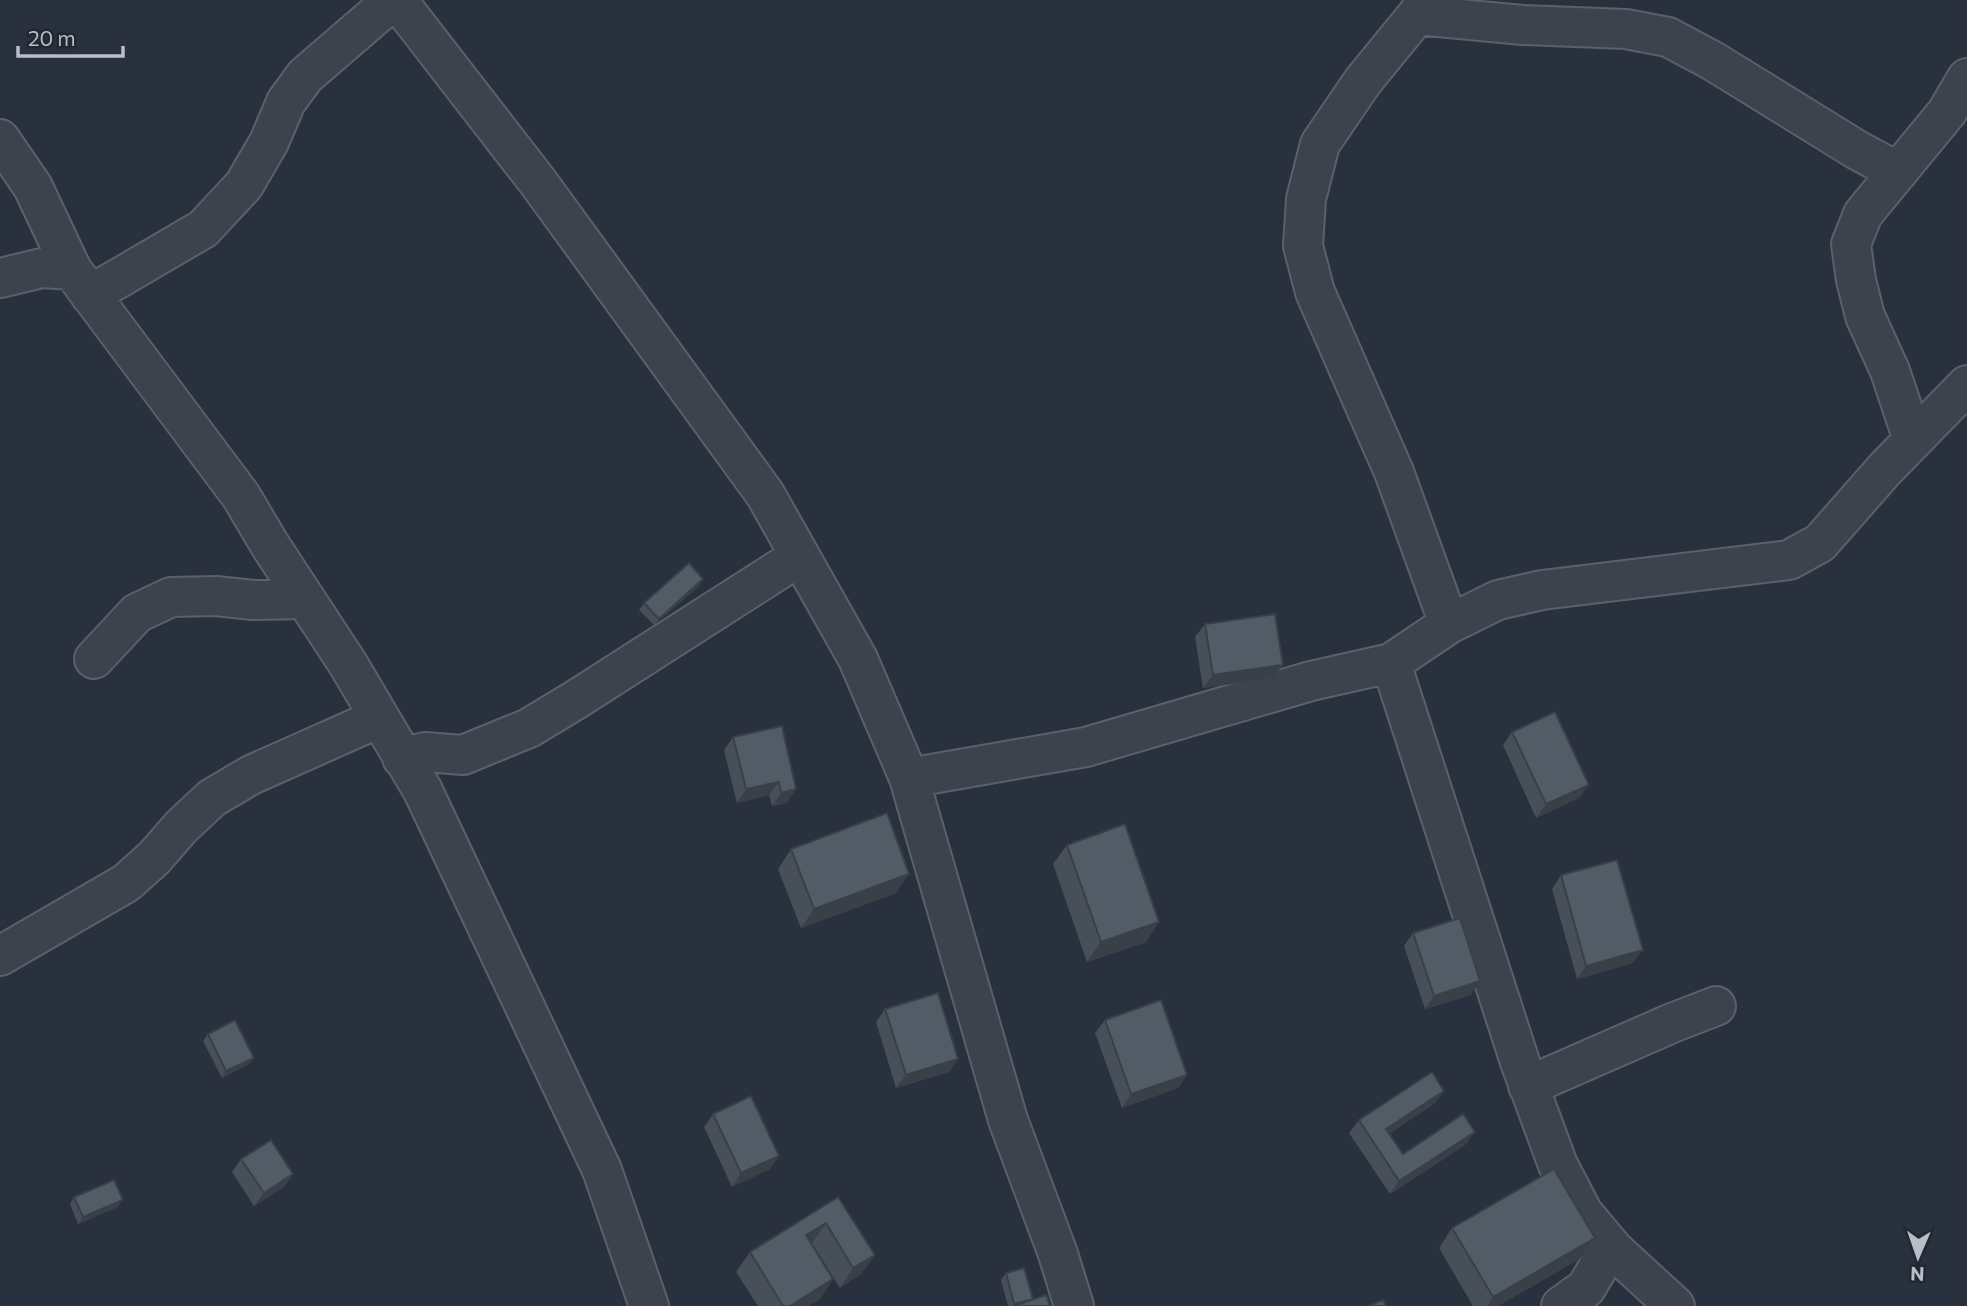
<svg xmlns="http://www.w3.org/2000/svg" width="1967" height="1306" viewBox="0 0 1967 1306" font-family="Commissioner,sans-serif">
<rect width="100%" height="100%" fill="#28313d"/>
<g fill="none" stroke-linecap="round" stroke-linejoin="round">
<g stroke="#59616b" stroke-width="42">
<path id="minor" d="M 397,0 L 538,182 L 765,494 L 858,659 L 909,778 L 1008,1120 L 1058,1254 L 1074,1306
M 1427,0 L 1417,15 L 1363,81 L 1320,144 L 1306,199 L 1303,246 L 1315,292 L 1394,472 L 1449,624
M 1417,15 L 1523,25 L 1626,29 L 1668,37 L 1713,61 L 1857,150 L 1898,172
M 0,139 L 33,187 L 72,270 L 241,496 L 270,545 L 348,664 L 423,791 L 602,1170 L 649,1306
M 0,278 L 42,268 L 72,270
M 90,295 L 203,229 L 244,185 L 269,142 L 286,102 L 305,76 L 393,0
M 1913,440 L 1890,371 L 1865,316 L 1856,280 L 1851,244 L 1863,214 L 1947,112 L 1967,78
M 94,659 L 137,613 L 171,597 L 216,596 L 253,600 L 305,599
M 1391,663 L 1520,1062 L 1558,1165 L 1583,1213 L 1614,1250 L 1675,1306
M 402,758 L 425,752 L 463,755 L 529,728 L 577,699 L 800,556
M 909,778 L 1086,747 L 1311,681 L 1391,663 L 1449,624 L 1498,600 L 1542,590 L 1789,560 L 1820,543 L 1885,469 L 1967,385
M 0,956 L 126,883 L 154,858 L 181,827 L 212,798 L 251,775 L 379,718
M 1528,1086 L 1672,1023 L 1716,1006
M 1561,1306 L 1586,1288 L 1611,1246"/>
</g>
<use href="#minor" stroke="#3c434d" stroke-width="38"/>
</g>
<path fill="#474f59" d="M 699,586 L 654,625 L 639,610 L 644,603 Z
M 1205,624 L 1273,678 L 1203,688 L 1195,637 Z
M 782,726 L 787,803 L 772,806 L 769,795 L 737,803 L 724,750 L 733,737 Z
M 1512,732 L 1579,798 L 1536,818 L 1503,745 Z
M 1067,845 L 1159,922 L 1146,942 L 1087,962 L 1053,864 Z
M 791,849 L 896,893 L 801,928 L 778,869 Z
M 1561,875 L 1633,963 L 1577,979 L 1552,889 Z
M 1413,933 L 1471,995 L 1425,1009 L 1404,946 Z
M 885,1009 L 958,1059 L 949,1072 L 896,1088 L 876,1022 Z
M 1105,1020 L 1187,1075 L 1178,1088 L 1122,1108 L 1095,1033 Z
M 208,1034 L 249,1064 L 222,1078 L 203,1041 Z
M 1444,1091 L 1434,1104 L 1390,1133 L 1403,1154 L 1465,1145 L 1390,1194 L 1349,1133 L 1359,1120 Z
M 713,1114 L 770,1169 L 732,1187 L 704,1127 Z
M 241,1159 L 293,1174 L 284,1187 L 254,1206 L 232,1172 Z
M 74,1197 L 118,1207 L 78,1224 L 70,1204 Z
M 838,1197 L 875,1255 L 861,1274 L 840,1288 L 812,1243 L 811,1244 L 833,1279 L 820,1299 L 808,1306 L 758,1306 L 736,1272 L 750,1252 Z
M 1452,1228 L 1595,1238 L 1581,1258 L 1498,1306 L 1473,1306 L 1439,1248 Z
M 1006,1273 L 1033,1299 L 1050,1306 L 1008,1306 L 1001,1280 Z"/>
<path fill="#394048" d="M 703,579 L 699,586 L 654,625 L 659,619 Z
M 1283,665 L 1273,678 L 1203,688 L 1213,675 Z
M 779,782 L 769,795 L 737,803 L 746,789 Z
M 1589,785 L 1579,798 L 1536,818 L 1546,804 Z
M 796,789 L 787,803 L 772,806 L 781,793 Z
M 909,874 L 896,893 L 801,928 L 814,909 Z
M 1159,922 L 1146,942 L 1087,962 L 1101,942 Z
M 1643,950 L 1633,963 L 1577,979 L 1586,966 Z
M 1480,981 L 1471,995 L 1425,1009 L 1434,996 Z
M 254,1058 L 249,1064 L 222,1078 L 226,1071 Z
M 958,1059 L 949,1072 L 896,1088 L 906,1075 Z
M 1187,1075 L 1178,1088 L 1122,1108 L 1131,1094 Z
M 1444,1091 L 1434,1104 L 1377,1142 L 1386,1129 Z
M 1475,1132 L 1465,1145 L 1390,1194 L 1399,1181 Z
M 779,1156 L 770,1169 L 732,1187 L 741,1173 Z
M 293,1174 L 284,1187 L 254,1206 L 264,1193 Z
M 123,1200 L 118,1207 L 78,1224 L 83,1217 Z
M 826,1223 L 812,1243 L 792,1255 L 806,1235 Z
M 1595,1238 L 1581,1258 L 1498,1306 L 1487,1306 L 1493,1297 Z
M 875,1255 L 861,1274 L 840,1288 L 853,1268 Z
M 833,1279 L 820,1299 L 808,1306 L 790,1306 Z"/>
<path fill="#525c67" stroke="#394048" stroke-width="2" d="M 689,563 L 703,579 L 659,619 L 644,603 Z
M 1275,614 L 1283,665 L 1213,675 L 1205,624 Z
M 1555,712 L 1589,785 L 1546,804 L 1512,732 Z
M 782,726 L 796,789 L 781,793 L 779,782 L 746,789 L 733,737 Z
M 887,813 L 909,874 L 814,909 L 791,849 Z
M 1125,824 L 1159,922 L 1101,942 L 1067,845 Z
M 1617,860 L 1643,950 L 1586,966 L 1561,875 Z
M 1460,918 L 1480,981 L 1434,996 L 1413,933 Z
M 938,993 L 958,1059 L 906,1075 L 885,1009 Z
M 1161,1000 L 1187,1075 L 1131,1094 L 1105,1020 Z
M 235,1020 L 254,1058 L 226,1071 L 208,1034 Z
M 1432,1072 L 1444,1091 L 1386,1129 L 1403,1154 L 1463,1114 L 1475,1132 L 1399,1181 L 1359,1120 Z
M 751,1096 L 779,1156 L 741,1173 L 713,1114 Z
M 271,1140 L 293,1174 L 264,1193 L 241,1159 Z
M 1554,1169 L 1595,1238 L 1493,1297 L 1452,1228 Z
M 114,1180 L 123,1200 L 83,1217 L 74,1197 Z
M 838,1197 L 875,1255 L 853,1268 L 826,1223 L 806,1235 L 833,1279 L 790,1306 L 783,1306 L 750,1252 Z
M 1024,1268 L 1033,1299 L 1014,1304 L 1006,1273 Z
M 1046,1295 L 1050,1306 L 1014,1306 Z
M 1383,1300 L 1386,1306 L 1368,1306 Z"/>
<g transform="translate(1918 1257) rotate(182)" stroke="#202832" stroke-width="5" paint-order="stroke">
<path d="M0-5L12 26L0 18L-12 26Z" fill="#b8bec8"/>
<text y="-10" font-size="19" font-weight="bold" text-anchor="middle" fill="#b8bec8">N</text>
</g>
<path d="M18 46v10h105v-10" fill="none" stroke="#b8bec8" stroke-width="3.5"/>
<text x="28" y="46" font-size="21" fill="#b8bec8" stroke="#202832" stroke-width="5" paint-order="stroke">20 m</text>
</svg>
